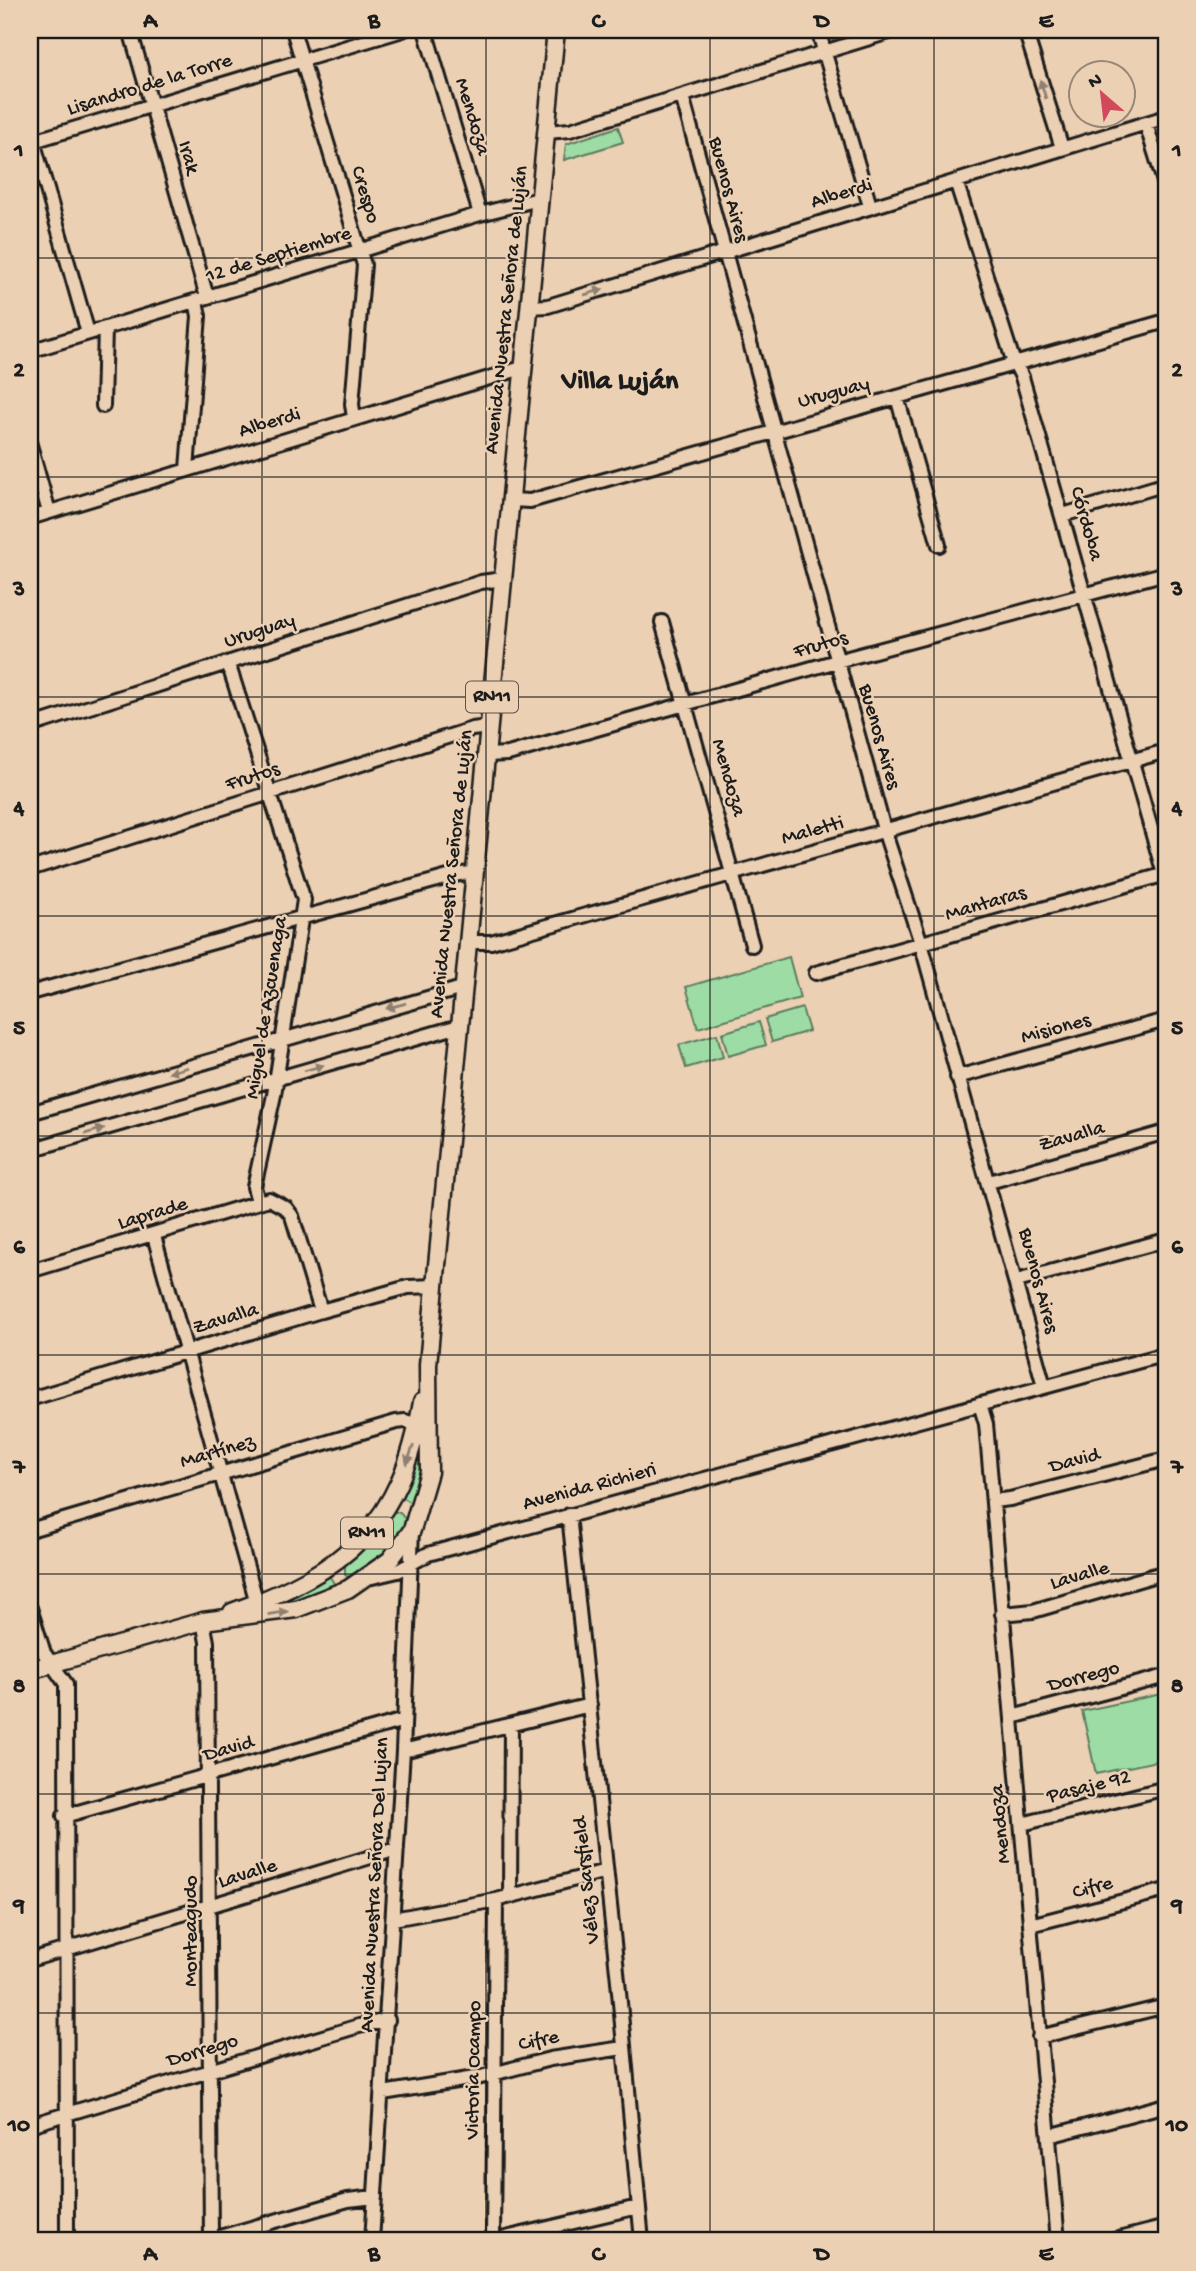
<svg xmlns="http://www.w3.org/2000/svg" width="1196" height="2271" viewBox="0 0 1196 2271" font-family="'Gochi Hand',sans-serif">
<rect width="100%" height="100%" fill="#ecd0b3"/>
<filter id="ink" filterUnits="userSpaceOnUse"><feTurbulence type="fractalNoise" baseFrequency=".0143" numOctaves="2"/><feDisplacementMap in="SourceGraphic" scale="14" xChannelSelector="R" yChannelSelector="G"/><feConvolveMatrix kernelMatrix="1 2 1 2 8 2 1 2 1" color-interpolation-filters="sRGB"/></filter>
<g filter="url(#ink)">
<path fill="#9ddda5" stroke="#5c7c60" stroke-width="2" d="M 618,127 L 623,142 L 564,160 L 566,144 Z
M 789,957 L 800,998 L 698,1028 L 686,987 Z
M 802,1008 L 809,1031 L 772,1042 L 765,1019 Z
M 759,1022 L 766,1045 L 728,1056 L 722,1033 Z
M 717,1034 L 723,1057 L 686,1068 L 679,1045 Z
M 422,1452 L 424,1456 L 415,1505 L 399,1496 L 417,1453 Z
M 391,1512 L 399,1512 L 408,1522 L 390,1552 L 351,1578 L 345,1575 L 345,1561 Z
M 328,1574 L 337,1588 L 293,1605 L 260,1606 Z
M 1166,1693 L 1166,1759 L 1096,1774 L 1082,1711 Z"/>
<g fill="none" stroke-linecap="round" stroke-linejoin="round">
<g stroke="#1c1c1c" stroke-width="18">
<path id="minor" d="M 130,30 L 207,297
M 293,30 L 364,265 L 352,404 L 354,418
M 425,30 L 480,214
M 818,30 L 870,206
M 1025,30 L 1062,148
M 682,96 L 885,833 L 921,943 L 1044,1386
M 1146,124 L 1166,188
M 30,130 L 88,333
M 547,132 L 570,130 L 896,30
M 30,142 L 403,30
M 956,181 L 1012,357 L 1022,377 L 1166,881
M 528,307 L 548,306 L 1166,117
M 30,351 L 480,214 L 539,199
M 897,397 L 939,545
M 103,406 L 105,328
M 30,445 L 49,512
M 187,469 L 199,316 L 196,301
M 511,500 L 530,501 L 1166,321
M 1063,515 L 1166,484
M 30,518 L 522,368
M 662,622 L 752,945
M 228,663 L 304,900 L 274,1095 L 254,1187 L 258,1201
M 30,726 L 481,582 L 503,579
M 486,755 L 508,754 L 837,661 L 1166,573
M 30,869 L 472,729 L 489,727
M 468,942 L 491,942 L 1166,751
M 816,973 L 1166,874
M 30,993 L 459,874 L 475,873
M 957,1077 L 1166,1020
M 30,1113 L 462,988
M 30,1150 L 459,1026
M 989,1182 L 1166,1132
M 154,1236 L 257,1603
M 30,1271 L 269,1199 L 286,1208 L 292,1216 L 321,1311
M 1017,1281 L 1166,1240
M 30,1399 L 321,1311 L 408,1287 L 435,1286
M 980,1404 L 986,1424 L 1058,2241
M 993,1501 L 1010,1499 L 1166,1459
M 569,1515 L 618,1981 L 642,2241
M 30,1530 L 396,1422 L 405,1421 L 418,1425
M 368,1578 L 398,1571 L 428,1554 L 1166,1354
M 30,1608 L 44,1653 L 66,1684 L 67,2241
M 1002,1614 L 1033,1611 L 1166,1572
M 203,1621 L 207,1642 L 211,2241
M 1012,1717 L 1166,1676
M 403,1751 L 590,1705
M 64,1816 L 404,1720
M 1022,1824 L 1166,1788
M 510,1896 L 511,1725
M 393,1919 L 496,1900 L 606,1871
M 1030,1925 L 1166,1890
M 30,1960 L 397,1849
M 1039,2037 L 1166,2006
M 383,2093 L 481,2077 L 550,2059 L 623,2048
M 30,2125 L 359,2026 L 388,2020
M 1049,2136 L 1166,2105
M 206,2241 L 348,2200 L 375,2197
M 372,2241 L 403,1751 L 412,1530
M 493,2241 L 496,1900
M 493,2241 L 638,2207
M 1111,2241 L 1166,2227"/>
</g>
<g stroke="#1c1c1c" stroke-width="21">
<path id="major" d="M 232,1612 C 346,1571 401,1526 422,1402
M 30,1670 L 203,1621 L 296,1609 L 348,1589 L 390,1560 L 412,1530 L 429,1472 L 428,1365 L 435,1286 L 556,30"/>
</g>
<use href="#minor" stroke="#ecd0b3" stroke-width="12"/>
<use href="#major" stroke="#ecd0b3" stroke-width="16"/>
</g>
<defs><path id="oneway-solid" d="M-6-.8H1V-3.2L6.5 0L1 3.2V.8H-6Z" transform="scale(1.75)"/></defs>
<g fill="#8e7f6f">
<use href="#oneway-solid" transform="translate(1043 89) rotate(-107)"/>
<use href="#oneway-solid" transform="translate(594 292) rotate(-17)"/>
<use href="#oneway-solid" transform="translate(396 1006) rotate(164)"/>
<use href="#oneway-solid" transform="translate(314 1068) rotate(-16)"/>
<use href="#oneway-solid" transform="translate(178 1070) rotate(164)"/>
<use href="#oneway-solid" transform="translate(95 1131) rotate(-16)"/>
<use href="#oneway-solid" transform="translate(410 1455) rotate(110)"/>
<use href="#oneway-solid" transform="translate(278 1613) rotate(-9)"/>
</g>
</g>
<path fill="none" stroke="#1c1c1c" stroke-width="2" stroke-opacity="0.55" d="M 262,30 L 262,2241M 486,30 L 486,2241M 710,30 L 710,2241M 934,30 L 934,2241M 30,258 L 1166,258M 30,477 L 1166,477M 30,697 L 1166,697M 30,916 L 1166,916M 30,1136 L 1166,1136M 30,1355 L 1166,1355M 30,1574 L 1166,1574M 30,1794 L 1166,1794M 30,2013 L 1166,2013"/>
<g text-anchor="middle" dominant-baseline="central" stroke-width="5" stroke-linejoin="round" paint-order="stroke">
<g fill="#ecd0b3" stroke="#5a5249" stroke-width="2">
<rect x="466" y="681.5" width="52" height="31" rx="5"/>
<rect x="341" y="1517.5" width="52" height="31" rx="5"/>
</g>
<g font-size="19" font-weight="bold" fill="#1c1c1c">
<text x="492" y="697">RN11</text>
<text x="367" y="1533">RN11</text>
</g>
<g font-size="21" fill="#1c1c1c" stroke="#ecd0b3">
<text transform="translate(150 86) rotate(-17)">Lisandro de la Torre</text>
<text transform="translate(471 117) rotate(73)">Mendoza</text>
<text transform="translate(187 158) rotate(74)">Irak</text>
<text transform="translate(727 190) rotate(75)">Buenos Aires</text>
<text transform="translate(364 195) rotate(73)">Crespo</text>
<text transform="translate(842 195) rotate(-17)">Alberdi</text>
<text transform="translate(279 256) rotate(-17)">12 de Septiembre</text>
<text transform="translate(508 310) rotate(-84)">Avenida Nuestra Señora de Luján</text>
<text transform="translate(834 394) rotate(-15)">Uruguay</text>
<text transform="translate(270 424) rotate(-17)">Alberdi</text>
<text transform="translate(1085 524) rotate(74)">Córdoba</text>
<text transform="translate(260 632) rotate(-18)">Uruguay</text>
<text transform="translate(821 646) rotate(-16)">Frutos</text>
<text transform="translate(878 737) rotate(74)">Buenos Aires</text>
<text transform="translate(253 778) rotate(-18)">Frutos</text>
<text transform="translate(727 778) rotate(74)">Mendoza</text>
<text transform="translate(813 832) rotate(-15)">Maletti</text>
<text transform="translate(453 874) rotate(-84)">Avenida Nuestra Señora de Luján</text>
<text transform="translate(986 905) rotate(-16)">Mantaras</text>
<text transform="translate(268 1008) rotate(-81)">Miguel de Azcuenaga</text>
<text transform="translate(1056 1030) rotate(-15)">Misiones</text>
<text transform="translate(1072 1138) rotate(-16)">Zavalla</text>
<text transform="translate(153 1215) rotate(-17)">Laprade</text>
<text transform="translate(1037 1281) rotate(75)">Buenos Aires</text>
<text transform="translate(226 1320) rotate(-17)">Zavalla</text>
<text transform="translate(218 1453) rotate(-16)">Martínez</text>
<text transform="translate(1075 1462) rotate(-15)">David</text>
<text transform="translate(590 1488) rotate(-15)">Avenida Richieri</text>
<text transform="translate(1080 1577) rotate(-16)">Lavalle</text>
<text transform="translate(1084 1678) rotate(-15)">Dorrego</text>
<text transform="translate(229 1750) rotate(-16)">David</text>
<text transform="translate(1089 1788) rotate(-14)">Pasaje 92</text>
<text transform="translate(1002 1824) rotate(-95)">Mendoza</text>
<text transform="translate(248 1875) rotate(-17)">Lavalle</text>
<text transform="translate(588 1880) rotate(-96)">Vélez Sarsfield</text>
<text transform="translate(376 1885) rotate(-87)">Avenida Nuestra Señora Del Lujan</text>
<text transform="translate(1093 1889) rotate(-15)">Cifre</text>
<text transform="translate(192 1931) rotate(-90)">Monteagudo</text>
<text transform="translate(539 2042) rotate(-12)">Cifre</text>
<text transform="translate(203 2052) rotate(-17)">Dorrego</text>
<text transform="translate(475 2070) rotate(-89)">Victoria Ocampo</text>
</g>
<g font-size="28" font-weight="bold" fill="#1c1c1c" stroke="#ecd0b3">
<text x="620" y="382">Villa Luján</text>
</g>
</g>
<rect width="1196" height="2271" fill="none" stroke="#ecd0b3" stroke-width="77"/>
<g transform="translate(1102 94) rotate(332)"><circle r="33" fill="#ecd0b3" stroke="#998877" stroke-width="2"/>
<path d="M0-5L12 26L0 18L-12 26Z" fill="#d1495b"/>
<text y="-10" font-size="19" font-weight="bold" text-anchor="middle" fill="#1c1c1c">N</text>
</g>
<rect x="38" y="38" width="1120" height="2194" fill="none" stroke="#1c1c1c" stroke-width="2.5"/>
<g font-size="23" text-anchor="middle" font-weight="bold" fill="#1c1c1c">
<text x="150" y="27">A</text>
<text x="374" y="27">B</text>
<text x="598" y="27">C</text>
<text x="822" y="27">D</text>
<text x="1046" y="27">E</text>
<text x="19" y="156">1</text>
<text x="1177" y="156">1</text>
<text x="19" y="376">2</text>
<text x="1177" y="376">2</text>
<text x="19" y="595">3</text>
<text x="1177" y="595">3</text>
<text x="19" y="814">4</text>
<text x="1177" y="814">4</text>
<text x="19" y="1034">5</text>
<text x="1177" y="1034">5</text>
<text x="19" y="1253">6</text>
<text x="1177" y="1253">6</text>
<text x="19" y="1473">7</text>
<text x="1177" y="1473">7</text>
<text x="19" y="1692">8</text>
<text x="1177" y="1692">8</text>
<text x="19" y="1911">9</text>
<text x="1177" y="1911">9</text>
<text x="19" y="2131">10</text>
<text x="1177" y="2131">10</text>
<text x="150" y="2260">A</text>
<text x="374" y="2260">B</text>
<text x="598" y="2260">C</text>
<text x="822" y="2260">D</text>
<text x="1046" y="2260">E</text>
</g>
</svg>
